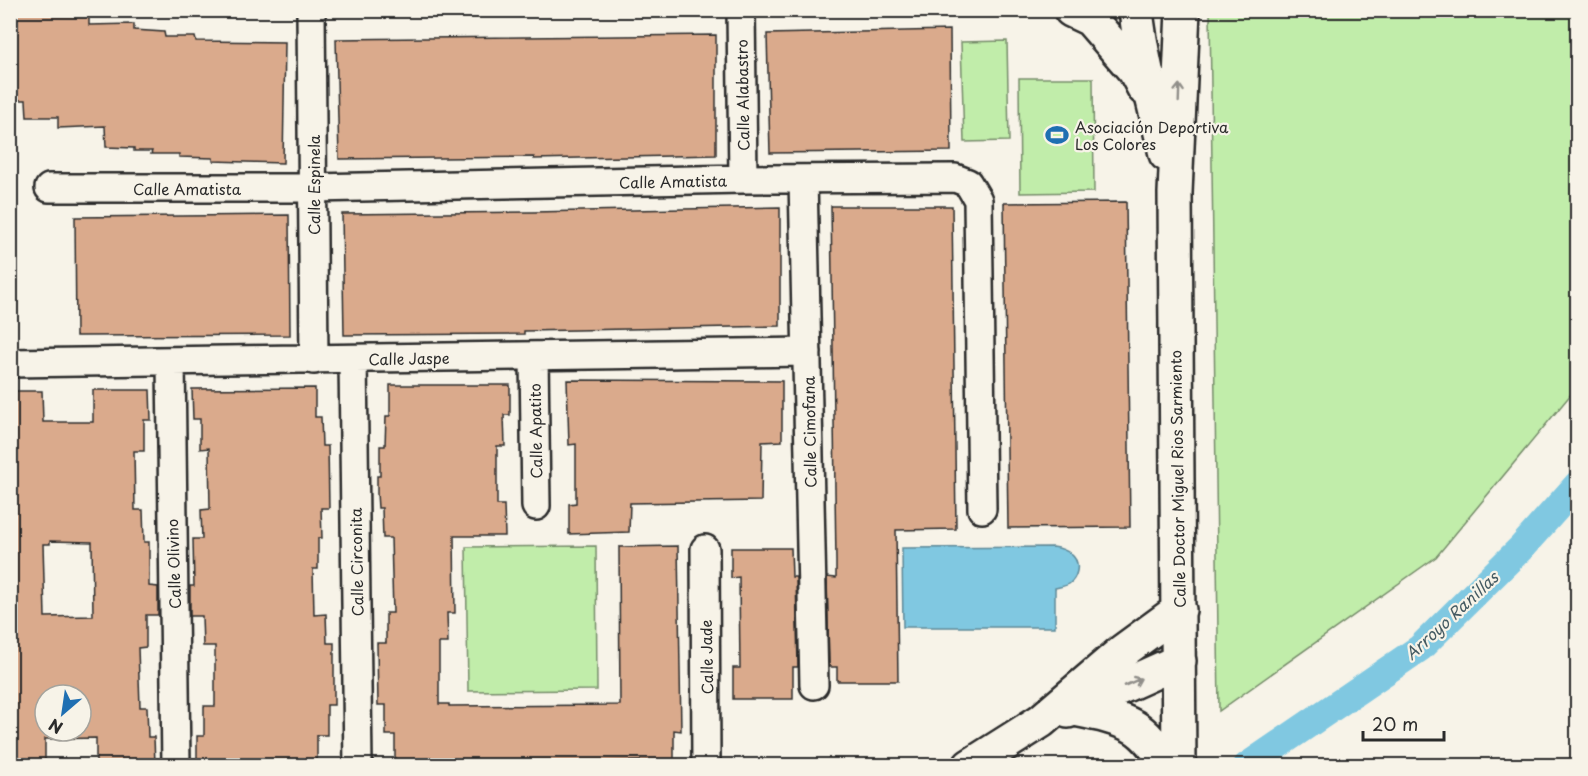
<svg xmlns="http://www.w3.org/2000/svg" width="1588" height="776" viewBox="0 0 1588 776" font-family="'Playpen Sans',sans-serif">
<rect width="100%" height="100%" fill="#f7f3e8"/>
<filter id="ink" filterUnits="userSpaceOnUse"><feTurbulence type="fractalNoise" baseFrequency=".0167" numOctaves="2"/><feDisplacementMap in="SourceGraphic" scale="12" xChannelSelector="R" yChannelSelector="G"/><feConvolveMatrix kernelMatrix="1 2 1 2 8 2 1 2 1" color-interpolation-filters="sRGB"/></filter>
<g filter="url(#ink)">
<path fill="#c1edaa" stroke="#768c6a" stroke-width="1.5" d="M 1210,11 L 1578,11 L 1577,387 L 1436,557 L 1219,711 Z
M 1007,41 L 1009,141 L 964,142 L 961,42 Z
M 1019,78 L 1093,78 L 1094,192 L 1020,193 Z
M 596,546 L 597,690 L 468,691 L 466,547 Z"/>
<path fill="#80c8e1" stroke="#5e8998" stroke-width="1.5" d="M 1053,547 C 1066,549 1080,556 1077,571 C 1076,576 1073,581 1069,584 C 1066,586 1059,587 1055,588 L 1055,627 L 903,627 L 902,548 Z"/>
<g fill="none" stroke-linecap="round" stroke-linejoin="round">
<path stroke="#80c8e1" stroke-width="28" d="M 1247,766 L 1420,648 L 1521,548 L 1578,484"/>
</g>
<path fill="#daaa8c" stroke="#2b2b2b" stroke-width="1.5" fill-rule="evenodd" d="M 10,10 L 89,10 L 89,25 L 134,24 L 134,30 L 164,32 L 165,37 L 195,37 L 196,41 L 285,42 L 283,163 L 213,161 L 213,158 L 179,157 L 179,154 L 151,154 L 152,151 L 134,151 L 134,148 L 106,147 L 105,126 L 58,128 L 58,117 L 27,117 L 26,100 L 10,100 Z
M 950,30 L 951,151 L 770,153 L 767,34 Z
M 716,35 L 716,155 L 534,159 L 534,157 L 339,159 L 336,39 Z
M 1126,202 L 1130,527 L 1008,528 L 1004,203 Z
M 831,206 L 952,206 L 956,529 L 896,530 L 898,681 L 837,681 L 837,667 L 829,667 L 827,577 L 836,578 L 836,561 Z
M 780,207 L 780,326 L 524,331 L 524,334 L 344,335 L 342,214 L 533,212 Z
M 289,215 L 290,335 L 76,336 L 75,217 Z
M 567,380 L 782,381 L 782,441 L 762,442 L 761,501 L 630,503 L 629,532 L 569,534 L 569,504 L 576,503 L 576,444 L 569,445 Z
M 390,385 L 510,385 L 510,415 L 504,415 L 505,446 L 497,446 L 497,505 L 504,505 L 505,536 L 454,536 L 455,613 L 447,613 L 448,643 L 439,643 L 439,704 L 449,704 L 449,706 L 620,705 L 619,547 L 678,546 L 681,731 L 674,730 L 674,760 L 596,762 L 596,763 L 395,765 L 395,735 L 386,735 L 386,705 L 378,705 L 377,643 L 386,643 L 386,613 L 393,613 L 391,538 L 383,538 L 382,508 L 378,508 L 377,493 L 377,476 L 380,476 L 380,446 L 385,446 L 386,416 L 390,416 Z
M 315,388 L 315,417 L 321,417 L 322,446 L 328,446 L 329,508 L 321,508 L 322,538 L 318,538 L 318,569 L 313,569 L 314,615 L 326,614 L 327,643 L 334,643 L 334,705 L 327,705 L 327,735 L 317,735 L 317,765 L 197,765 L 197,736 L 204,736 L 204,706 L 215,706 L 215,646 L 203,646 L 202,616 L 190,616 L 190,586 L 194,586 L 193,539 L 202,539 L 201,510 L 210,509 L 209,448 L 200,449 L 200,419 L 193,419 L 192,389 Z
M 93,390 L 150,390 L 151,420 L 144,420 L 144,451 L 134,451 L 135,510 L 143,510 L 144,542 L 149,542 L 149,586 L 158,587 L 158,615 L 146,615 L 146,647 L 138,648 L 140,707 L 147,707 L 148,737 L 154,737 L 155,765 L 96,765 L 96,738 L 45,739 L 45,765 L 10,765 L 10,391 L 42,391 L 43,422 L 93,422 ZM 50,541 L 92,542 L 93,616 L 45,617 L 43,544 L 50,544 ZM 45,695 L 81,695 L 81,731 L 45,731 Z
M 731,548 L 791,548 L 792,577 L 796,577 L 798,667 L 793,667 L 793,699 L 733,699 L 733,668 L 740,668 L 739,577 L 731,578 Z"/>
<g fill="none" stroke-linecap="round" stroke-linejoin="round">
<g stroke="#2b2b2b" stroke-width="32">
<path id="street" d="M 311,10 L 314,360
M 741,10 L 743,179
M 803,179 L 814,685
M 49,188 L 313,188 L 743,179 L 955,178 L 968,183 L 978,200 L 982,509
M 534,357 L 536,506
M 353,359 L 358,766
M 171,362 L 176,766
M 10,363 L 807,352
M 705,549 L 706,766"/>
</g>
<g stroke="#2b2b2b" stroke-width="38">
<path id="secondary" d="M 1071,10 L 1090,19 L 1135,71 L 1144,88
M 1136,10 C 1141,59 1155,106 1166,154
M 1074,709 C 1094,713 1117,717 1134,727 C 1148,735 1159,752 1169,766
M 1068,711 L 1179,661
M 970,766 L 1041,721 L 1123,651 L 1179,610
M 1179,766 L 1175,193 L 1183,10"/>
</g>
<use href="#street" stroke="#f7f3e8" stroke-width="27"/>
<use href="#secondary" stroke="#f7f3e8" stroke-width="33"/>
</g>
<defs><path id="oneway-shaft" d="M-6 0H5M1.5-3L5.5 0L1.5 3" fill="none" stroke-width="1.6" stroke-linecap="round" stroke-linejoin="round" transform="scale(1.5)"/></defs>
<g stroke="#918f8a">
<use href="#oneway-shaft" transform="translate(1179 93) rotate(-88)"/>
<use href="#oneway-shaft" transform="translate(1133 682) rotate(-24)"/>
</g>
</g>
<defs>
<g id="stadium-bare" transform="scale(1.8)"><path d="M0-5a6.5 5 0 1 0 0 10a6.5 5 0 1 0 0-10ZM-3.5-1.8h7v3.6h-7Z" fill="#1f6fb2" stroke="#f7f3e8" stroke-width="2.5" paint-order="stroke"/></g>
</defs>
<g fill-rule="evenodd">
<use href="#stadium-bare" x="1057" y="135"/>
</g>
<g text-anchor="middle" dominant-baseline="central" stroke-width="4.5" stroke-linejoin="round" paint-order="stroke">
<g font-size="15" fill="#2b2b2b" stroke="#f7f3e8">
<text transform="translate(742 95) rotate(-91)">Calle Alabastro</text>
<text transform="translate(673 181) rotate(-1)">Calle Amatista</text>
<text transform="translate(313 185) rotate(-90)">Calle Espinela</text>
<text x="187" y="188">Calle Amatista</text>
<text transform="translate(409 358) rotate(-1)">Calle Jaspe</text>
<text transform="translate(535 431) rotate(-91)">Calle Apatito</text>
<text transform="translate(809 432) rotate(-91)">Calle Cimofana</text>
<text transform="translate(1177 479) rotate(-91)">Calle Doctor Miguel Rios Sarmiento</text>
<text transform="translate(356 562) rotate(-91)">Calle Circonita</text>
<text transform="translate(173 564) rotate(-92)">Calle Olivino</text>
<text transform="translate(706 657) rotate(-91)">Calle Jade</text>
</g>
<g font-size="15" fill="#2b2b2b" stroke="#f7f3e8" text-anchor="start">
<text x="1075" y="126">Asociación Deportiva<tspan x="1075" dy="17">Los Colores</tspan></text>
</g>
<g font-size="16" font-style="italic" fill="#445a62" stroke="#f7f3e8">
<text transform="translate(1451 615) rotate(-43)">Arroyo Ranillas</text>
</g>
</g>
<rect width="1588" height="776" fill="none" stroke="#f7f3e8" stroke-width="36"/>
<rect x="18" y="18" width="1552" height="740" fill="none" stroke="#2b2b2b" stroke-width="2" filter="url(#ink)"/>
<g transform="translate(63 713) rotate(209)"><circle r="28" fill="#f7f3e8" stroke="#a5a39c" stroke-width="1.5"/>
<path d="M0-4.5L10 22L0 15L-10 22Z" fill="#1f6fb2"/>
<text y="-9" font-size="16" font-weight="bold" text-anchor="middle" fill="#2b2b2b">N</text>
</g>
<path d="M1363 731v9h81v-9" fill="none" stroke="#2b2b2b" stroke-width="3"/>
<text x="1372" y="731" font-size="18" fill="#2b2b2b" stroke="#f7f3e8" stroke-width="4.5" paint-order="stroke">20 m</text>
</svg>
